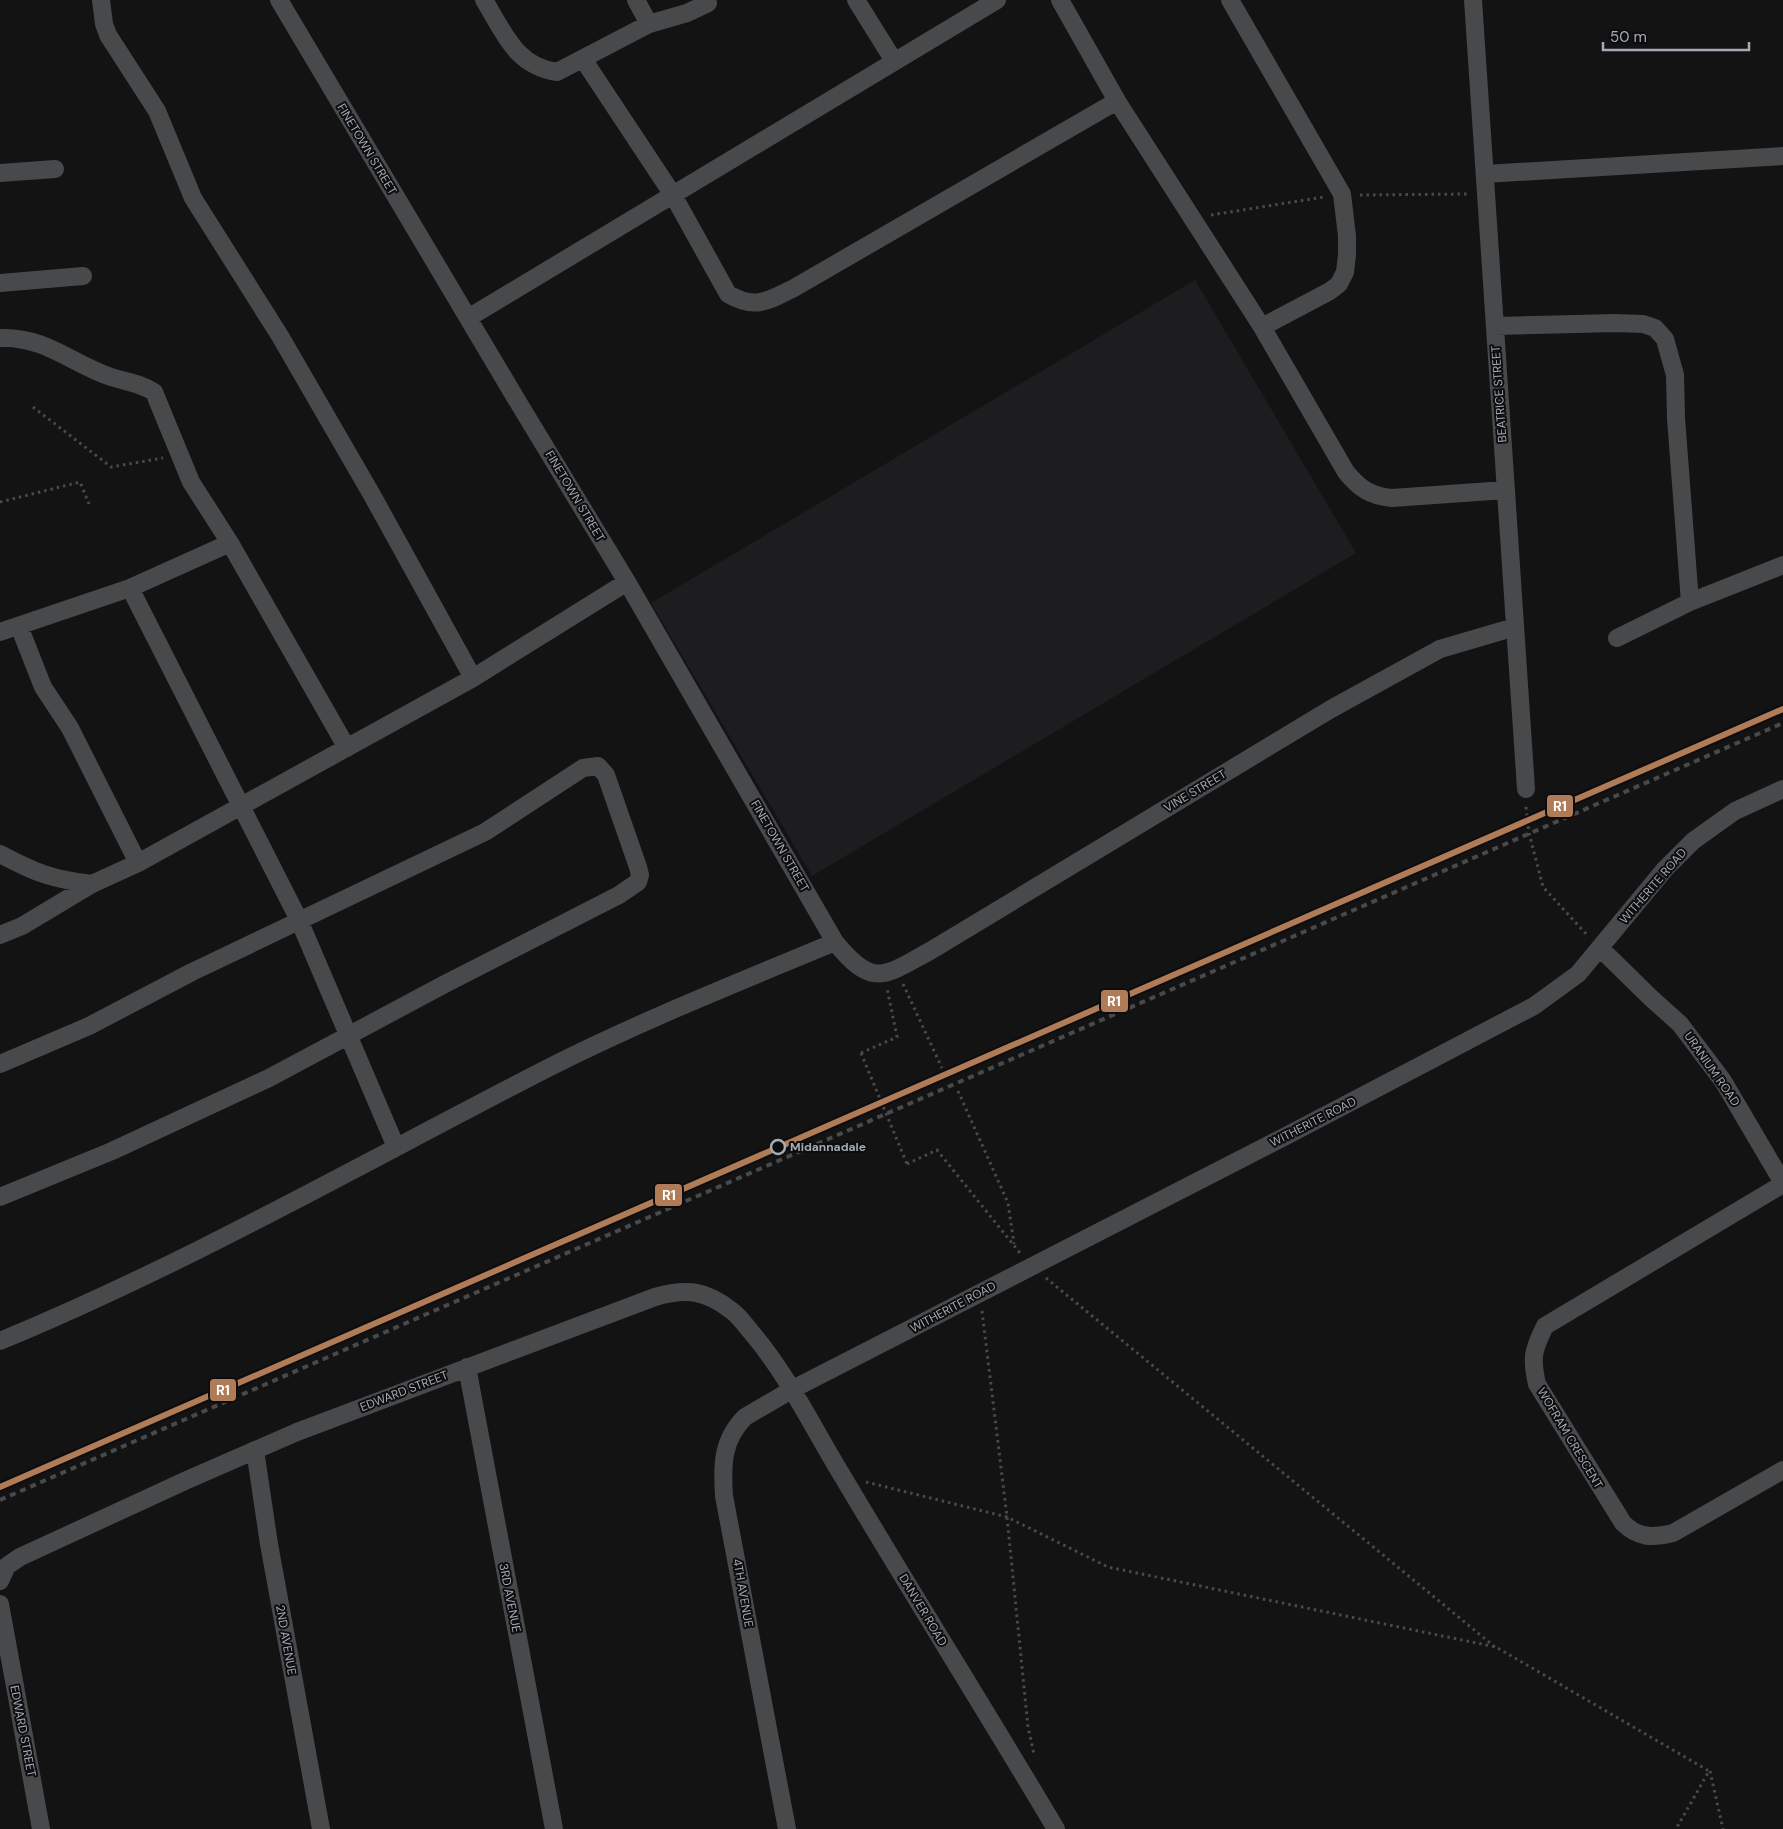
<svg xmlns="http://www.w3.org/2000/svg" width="1783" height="1829" viewBox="0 0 1783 1829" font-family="'DM Sans',sans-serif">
<rect width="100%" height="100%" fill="#131313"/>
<path fill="#1d1d1f" d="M 1195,280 L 1356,553 L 812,876 L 651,603 Z"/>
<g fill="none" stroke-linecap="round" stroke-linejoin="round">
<path stroke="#494a4d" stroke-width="3" stroke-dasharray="2.5 4" stroke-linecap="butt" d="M 1360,195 L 1469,194
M 1211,215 L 1324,197
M 33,407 L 111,467 L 163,458
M 0,502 L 80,482 L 89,504
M 1526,807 L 1529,833 L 1543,887 L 1588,936
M 903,984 L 942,1068
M 861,1053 L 897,1037 L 887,988
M 958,1091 L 1008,1203 L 1014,1244
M 907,1164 L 937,1150 L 1020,1253
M 1046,1278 L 1495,1647
M 982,1311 L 1007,1517 L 1028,1727 L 1034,1754
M 866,1482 L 1007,1517 L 1108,1567 L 1496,1647 L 1709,1771 L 1676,1829
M 1710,1771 L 1723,1829"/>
<path stroke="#47494b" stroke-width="18" d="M 101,0 L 104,24 L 108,35 L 157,111 L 193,198 L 280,336 L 372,495 L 473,678
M 279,0 L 518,402 L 627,582 L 835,942 C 873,989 884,976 930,951 L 1331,709 L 1440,649 L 1515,627
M 484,0 C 504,32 515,66 557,72 L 649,24 L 636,0
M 856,0 L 894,61
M 1060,0 L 1117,101 L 1262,327 L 1346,472 C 1359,488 1370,496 1392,498 L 1506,490
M 1230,0 L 1342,194 L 1347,236 L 1347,255 L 1345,272 L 1339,284 L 1330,291 L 1262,327
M 1473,0 L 1526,789
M 649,24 L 687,13 L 708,3
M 583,59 L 673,195 L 728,294 C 755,310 768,301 794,288 L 1117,101
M 0,173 L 55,169
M 1485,174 L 1783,156
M 0,283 L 83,276
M 468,318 L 997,0
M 1495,326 L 1615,323 L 1643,324 L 1655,328 L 1665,339 L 1675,375 L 1676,418 L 1690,602 L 1783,565
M 0,338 C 45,336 72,364 111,377 C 127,382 140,383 154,392 L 191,482 L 230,543 L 347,748
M 130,588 L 299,920 L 396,1147
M 19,626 L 43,687 L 70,728 L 138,863
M 0,632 L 130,588 L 230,543
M 1617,638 L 1690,602
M 0,854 C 36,873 51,879 92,884
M 0,935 L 22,926 L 92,884 L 138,863 L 473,678 L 627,582
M 1600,948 L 1651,998 L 1680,1024 L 1723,1081 L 1783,1183
M 0,1064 L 89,1026 L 192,972 L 485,832 L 583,768 L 598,766 L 606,775 L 638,867 L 640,875 L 638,882 L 619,895 L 443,985 L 269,1078 L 112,1151 L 0,1197
M 1783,1184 L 1545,1326 C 1533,1350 1531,1358 1537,1384 L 1623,1523 C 1638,1538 1652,1538 1673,1533 L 1783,1470
M 0,1341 C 189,1263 368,1160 550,1067 C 643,1020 739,982 835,942
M 467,1367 L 554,1829
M 255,1450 L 269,1544 L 321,1829
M 0,1581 L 7,1566 L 20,1557 L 187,1480 L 297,1432 L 655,1297 C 686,1288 706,1290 732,1311 C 740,1317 746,1326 752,1333 C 789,1377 813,1428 843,1477 C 913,1595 986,1711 1056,1829
M 0,1604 L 41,1829
M 787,1829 L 724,1496 C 722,1465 722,1440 745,1417 L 793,1389 L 1284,1137 L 1534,1006 L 1578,974 L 1665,869 L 1693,841 L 1735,811 L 1783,789"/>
<path stroke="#48494b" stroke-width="4" stroke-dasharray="6 5" stroke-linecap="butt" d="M 0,1500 L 1783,723"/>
<path stroke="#494a4d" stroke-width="3" stroke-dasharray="2.5 4" stroke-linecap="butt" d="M 861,1053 L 907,1164"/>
<g stroke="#0d0d0f" stroke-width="10">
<path id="rail-1" d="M 0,1487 L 1783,709"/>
</g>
<use href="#rail-1" stroke="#b07c57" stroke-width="6"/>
</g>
<circle fill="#0d0d0f" stroke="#a4abb3" stroke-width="2.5" cx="778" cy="1147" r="7"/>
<g text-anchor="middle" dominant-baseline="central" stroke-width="4" stroke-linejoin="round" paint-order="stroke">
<g font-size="12" fill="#a4abb3" stroke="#0d0d0f">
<text transform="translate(367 149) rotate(59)">FINETOWN STREET</text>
<text transform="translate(1499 394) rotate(-94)">BEATRICE STREET</text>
<text transform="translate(575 496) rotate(59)">FINETOWN STREET</text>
<text transform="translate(1195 791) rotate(-31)">VINE STREET</text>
<text transform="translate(780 846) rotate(60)">FINETOWN STREET</text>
<text transform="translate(1653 886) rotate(-49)">WITHERITE ROAD</text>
<text transform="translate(1712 1069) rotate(55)">URANIUM ROAD</text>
<text transform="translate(1313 1122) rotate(-27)">WITHERITE ROAD</text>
<text transform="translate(953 1307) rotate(-28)">WITHERITE ROAD</text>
<text transform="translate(404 1391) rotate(-21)">EDWARD STREET</text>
<text transform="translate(1570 1438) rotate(59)">WOFRAM CRESCENT</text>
<text transform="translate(743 1593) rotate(80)">4TH AVENUE</text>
<text transform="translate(510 1598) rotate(79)">3RD AVENUE</text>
<text transform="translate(923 1610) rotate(59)">DANVER ROAD</text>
<text transform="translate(286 1640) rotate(80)">2ND AVENUE</text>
<text transform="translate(23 1731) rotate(79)">EDWARD STREET</text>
</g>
<g font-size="12" font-weight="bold" fill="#a4abb3" stroke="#0d0d0f" text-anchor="start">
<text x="790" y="1147">Midannadale</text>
</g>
</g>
<g stroke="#0d0d0f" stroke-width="2">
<rect x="1546" y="794" width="28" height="24" rx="5" fill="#b07c57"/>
<rect x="1100" y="989" width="29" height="24" rx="5" fill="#b07c57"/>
<rect x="654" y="1183" width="29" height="24" rx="5" fill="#b07c57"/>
<rect x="209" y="1378" width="28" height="24" rx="5" fill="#b07c57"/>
</g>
<g font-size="14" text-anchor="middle" font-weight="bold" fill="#fff">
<text x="1560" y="811">R1</text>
<text x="1114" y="1006">R1</text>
<text x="669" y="1200">R1</text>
<text x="223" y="1395">R1</text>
</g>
<path d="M1603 42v8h146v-8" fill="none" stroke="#a4abb3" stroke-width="2.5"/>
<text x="1610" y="42" font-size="15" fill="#a4abb3" stroke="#0d0d0f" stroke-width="4" paint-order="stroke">50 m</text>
</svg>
